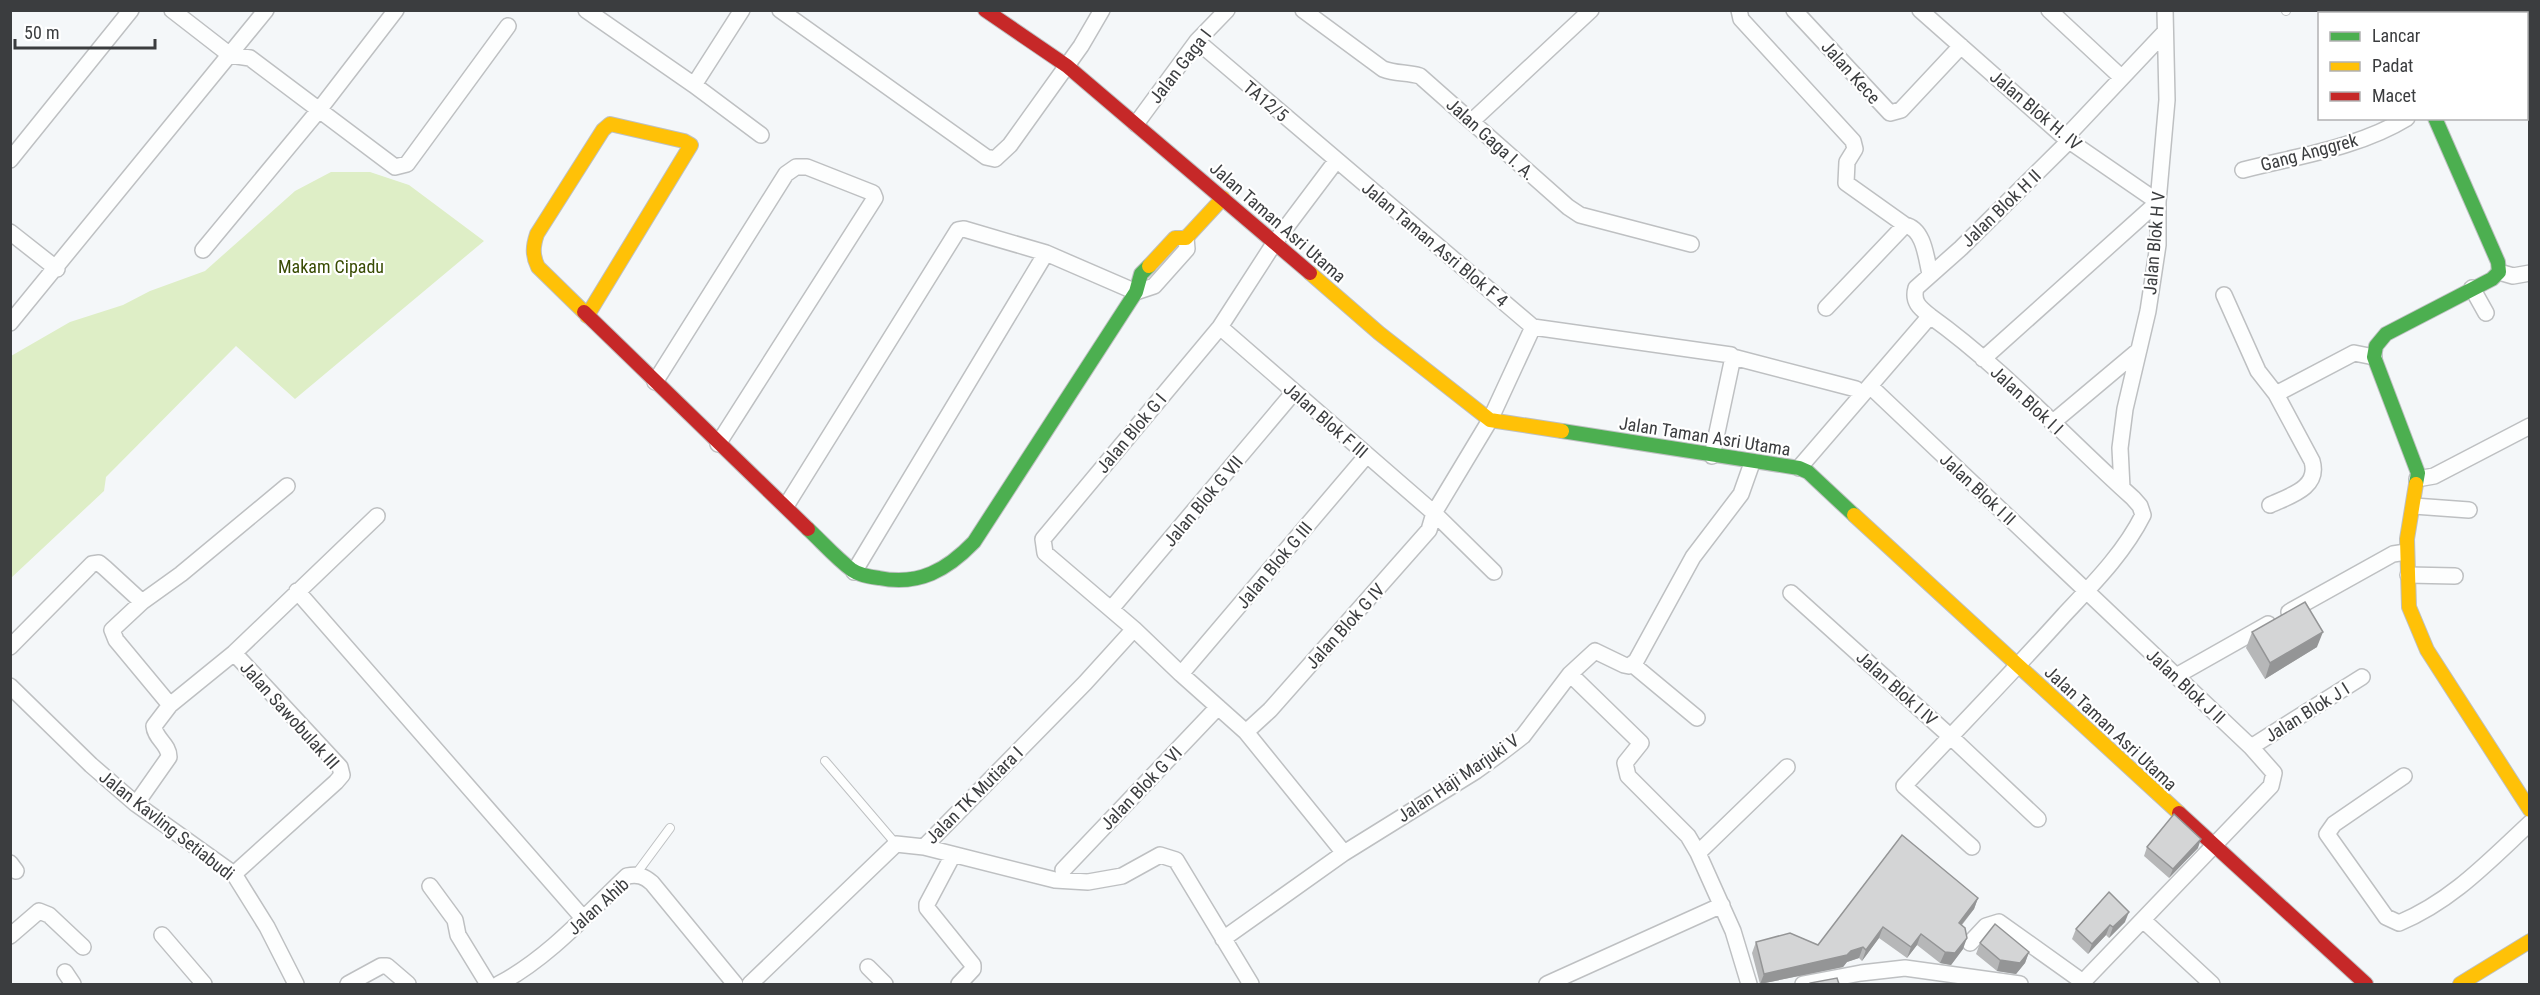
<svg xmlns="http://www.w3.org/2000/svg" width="2540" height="995" viewBox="0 0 2540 995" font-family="'Roboto Condensed',sans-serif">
<rect width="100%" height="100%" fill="#f4f7f9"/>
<path fill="#deeec6" d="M 331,172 L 370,172 L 409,185 L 484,241 L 295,399 L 236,346 L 106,477 L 104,491 L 11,578 L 11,356 L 70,322 L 123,305 L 150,291 L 205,271 L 295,191 Z"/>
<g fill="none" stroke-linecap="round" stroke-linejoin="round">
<g stroke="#bec0c2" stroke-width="10">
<path id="lane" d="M 2286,11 L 2286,10
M 825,761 L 896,844
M 636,874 L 670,828"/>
</g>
<g stroke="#bec0c2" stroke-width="18">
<path id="street" d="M 172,10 L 230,55 L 250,58 L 395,167 L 407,164 L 508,26
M 586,10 L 694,85 L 761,135
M 780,10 L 986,157 L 995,159 L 1010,145 L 1081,46 L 1102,10
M 1303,10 L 1383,69 C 1396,74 1407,72 1420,76 L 1568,207 L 1580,215 L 1691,244
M 1739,10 L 1741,19 L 1853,141 L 1855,149 L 1847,162 L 1846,183 L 1905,225
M 1794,10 L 1890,113 L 1901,110 L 1961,46
M 1920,10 L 2065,138 L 2158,202 L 1983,359
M 2049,10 L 2121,77
M 2414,14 L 2419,10
M 1197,41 L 1533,327
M 2526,69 L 2530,79
M 694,85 L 742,10
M 1472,121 L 1591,10
M 1136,124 L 1197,41 L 1227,10
M 2065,138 L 2165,32
M 10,160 L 131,10
M 1336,161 L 1275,242 L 1220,327 L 1043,539 L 1045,553 L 1134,629 L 1181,674 L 1246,732 L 1344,853
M 2243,170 C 2297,156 2358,148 2407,118
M 10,232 L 57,269
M 203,250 L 319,110 L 396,10
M 2499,272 L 2513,276 L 2530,273
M 2472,288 L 2486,313
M 2224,295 L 2258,371 L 2276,394 L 2354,353 L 2374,357
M 1826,308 L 1905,225 C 1924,229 1926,257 1930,274
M 1930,316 C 2004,369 2066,438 2133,498 L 2140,506 L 2143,515 C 2124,553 2093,584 2064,615 C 2012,673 1957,729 1904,786 L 1972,847
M 10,323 L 266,10
M 1220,327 L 1434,513 L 1494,572
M 1533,327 L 1731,355 L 1733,357 L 1712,456
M 1733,357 L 1856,389 L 1862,395
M 655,382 L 786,174 L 796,167 L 807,167 L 873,193 L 875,198 L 718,444
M 1870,386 L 2251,747 L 2274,773 L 2271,786 L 2081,984
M 2052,423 L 2139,350
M 1799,468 L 1930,316 C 1920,308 1912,302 1916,288 L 1961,248 L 2069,141
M 2417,479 L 2434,476 L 2530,426
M 2122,488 L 2120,448 L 2125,409 L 2148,311 L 2158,245 L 2158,202 L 2167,100 L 2165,10
M 2270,505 C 2289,496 2320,488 2312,461 L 2276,394
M 786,506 L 958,230 L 964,229 L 1046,253 L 1136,292 L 1154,286 L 1187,249 L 1186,238
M 2414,506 L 2469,510
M 854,572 L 1046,253
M 2408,575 L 2455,576
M 297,591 L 583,918
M 1791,593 L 1951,737 L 2038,819
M 1111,609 L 1294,392
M 2289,612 L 2393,554 L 2406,552
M 10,647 L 92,564 L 99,563 L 105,568 L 142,602
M 1632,664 L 1697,718
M 1181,674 L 1367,455
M 1570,674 L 1641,743 L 1625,763 L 1628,776 L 1688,836 L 1698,853 L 1733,931 L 1749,984
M 2176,676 L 2268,624
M 10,686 L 91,765 L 136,804 L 234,874 L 267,927 L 296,984
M 170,705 L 116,640 L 112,630 L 142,602 L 181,574 L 287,486
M 1246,732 L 1270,710 L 1429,530 L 1434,513 L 1490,420 L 1533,327
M 2251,747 L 2362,677
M 2404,776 L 2334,824 L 2327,834 L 2386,917 L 2399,923 C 2452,901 2489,861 2530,823
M 136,804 L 169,757 C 169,744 155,739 154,726 L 170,705 L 234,653 L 377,516
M 924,847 L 1055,880 L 1088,882 L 1122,876 L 1160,855 L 1176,860 L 1251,984
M 1698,853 L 1787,767
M 953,855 L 927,904 L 927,908 L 973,965 L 973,969 L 959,984
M 10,863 L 16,871
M 1063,870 L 1218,707
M 234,874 L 336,782 L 342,775 L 340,767 L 234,653
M 430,886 L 455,920 L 458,935 L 488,984
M 2143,920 L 2212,984
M 162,935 L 204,984
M 10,936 L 39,911 L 49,915 L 83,947
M 1223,939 L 1344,853 L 1476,771 L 1501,753 L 1523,736 L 1570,674 L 1595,651 L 1624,665 L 1629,666 L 1636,661 L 1693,557 L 1741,494 L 1752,463
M 1970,943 L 1986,926 L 1999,922 L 2083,982
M 868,967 L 885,984
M 65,972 L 73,984
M 348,984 L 381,966 L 387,966 L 408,984
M 499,984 C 548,958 587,914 627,876 C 638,874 644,876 652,883 L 735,984
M 750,984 L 896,844 L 924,847 L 1085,683 L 1134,629
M 1547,984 L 1722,905
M 1803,984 L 1861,973 L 1905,968 L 2020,984"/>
</g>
<g stroke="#bec0c2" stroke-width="16">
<path id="fast" d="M 1562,431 L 1799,468 L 1808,472 L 1854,515
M 2416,484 L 2418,473 L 2374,357 L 2376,346 L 2386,334 L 2492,279 L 2499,272 L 2498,262 L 2435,118
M 808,529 C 822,542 836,558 852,570 C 859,575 870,577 879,578 C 919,586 947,570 974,542 L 1136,292 L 1141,274 L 1149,266"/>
</g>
<g stroke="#bec0c2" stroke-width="16">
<path id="slow" d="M 1149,266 L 1175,238 L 1186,238 L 1223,198
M 1310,273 L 1379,333 L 1490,420 L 1562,431
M 584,312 L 538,267 C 532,255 533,246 537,234 L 603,130 L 610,124 L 684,141 L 691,145 L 587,316
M 2416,484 L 2407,539 L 2409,607 L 2427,650 L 2530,810
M 1854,515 L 2179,813
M 2460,984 L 2530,941"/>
</g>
<g stroke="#bec0c2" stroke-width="16">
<path id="jam" d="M 985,10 L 1067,66 L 1310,273
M 2372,10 L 2374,14
M 584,312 L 808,529
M 2179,813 L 2366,984"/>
</g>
<use href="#lane" stroke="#fdfefe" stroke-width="8"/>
<use href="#street" stroke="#fdfefe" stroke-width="15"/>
<use href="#fast" stroke="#4caf50" stroke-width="14"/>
<use href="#slow" stroke="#ffc107" stroke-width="14"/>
<use href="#jam" stroke="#c62828" stroke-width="14"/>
</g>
<path fill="#b6b7b8" d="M 2252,632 L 2317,647 L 2265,679 L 2246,648 Z
M 2147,847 L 2198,848 L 2169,878 L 2144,856 Z
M 1978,898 L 1974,909 L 1962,925 L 1963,949 L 1951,965 L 1940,963 L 1917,945 L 1907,958 L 1879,938 L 1862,961 L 1859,958 L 1847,962 L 1843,967 L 1760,984 L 1752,953 L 1756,942 L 1818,945 Z
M 2125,922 L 2109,938 L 2106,935 L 2088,954 L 2072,939 L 2076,929 Z
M 1980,943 L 2029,952 L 2025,963 L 2016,974 L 1997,971 L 1976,954 Z"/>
<path fill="#949596" d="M 2323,632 L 2317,647 L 2265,679 L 2270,663 Z
M 2201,839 L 2198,848 L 2169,878 L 2173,869 Z
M 1978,898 L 1974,909 L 1954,934 L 1959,923 Z
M 2129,912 L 2125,922 L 2109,938 L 2113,927 Z
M 2110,925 L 2106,935 L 2088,954 L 2092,944 Z
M 1883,927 L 1879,938 L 1862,961 L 1866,950 Z
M 1921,934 L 1917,945 L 1907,958 L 1911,947 Z
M 1967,938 L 1963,949 L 1951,965 L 1940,963 L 1945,952 Z
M 1863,947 L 1859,958 L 1847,962 L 1843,967 L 1760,984 L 1764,974 Z
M 2029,952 L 2025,963 L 2016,974 L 1997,971 L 2000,960 Z"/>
<path fill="#d4d5d6" stroke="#949596" stroke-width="1.5" d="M 2305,602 L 2323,632 L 2270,663 L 2252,632 Z
M 2174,814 L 2201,839 L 2173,869 L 2147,847 Z
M 1902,835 L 1978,898 L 1959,923 L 1965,928 L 1967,938 L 1955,953 L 1945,952 L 1921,934 L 1911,947 L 1883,927 L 1866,950 L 1863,947 L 1851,951 L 1847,955 L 1764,974 L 1756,942 L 1790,933 L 1818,945 Z
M 2109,892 L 2129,912 L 2113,927 L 2110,925 L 2092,944 L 2076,929 Z
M 1995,924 L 2029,952 L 2020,963 L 2000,960 L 1980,943 Z
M 1837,978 L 1839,984 L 1810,984 L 1810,983 Z"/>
<g text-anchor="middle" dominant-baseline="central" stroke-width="4.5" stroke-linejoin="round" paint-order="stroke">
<g font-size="18" fill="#3b3d3f" stroke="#fff">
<text transform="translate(1180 66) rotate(-52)">Jalan Gaga I</text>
<text transform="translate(1851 72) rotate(48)">Jalan Kece</text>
<text transform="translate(1266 101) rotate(40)">TA12/5</text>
<text transform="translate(2036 110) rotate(40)">Jalan Blok H. IV</text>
<text transform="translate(1491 139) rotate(42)">Jalan Gaga I. A.</text>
<text transform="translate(2309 152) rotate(-15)">Gang Anggrek</text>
<text transform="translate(2001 208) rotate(-44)">Jalan Blok H II</text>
<text transform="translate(1278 222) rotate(41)">Jalan Taman Asri Utama</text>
<text transform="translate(2154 243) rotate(-85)">Jalan Blok H V</text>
<text transform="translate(1435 244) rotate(40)">Jalan Taman Asri Blok F 4</text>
<text transform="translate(2027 400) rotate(43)">Jalan Blok I I</text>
<text transform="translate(1326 420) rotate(41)">Jalan Blok F III</text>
<text transform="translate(1131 433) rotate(-50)">Jalan Blok G I</text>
<text transform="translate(1705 436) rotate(9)">Jalan Taman Asri Utama</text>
<text transform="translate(1978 489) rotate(43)">Jalan Blok I II</text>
<text transform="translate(1203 501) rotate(-50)">Jalan Blok G VII</text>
<text transform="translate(1274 565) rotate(-50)">Jalan Blok G III</text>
<text transform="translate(1345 626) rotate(-48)">Jalan Blok G IV</text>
<text transform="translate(2186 686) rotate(43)">Jalan Blok J II</text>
<text transform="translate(1897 688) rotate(42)">Jalan Blok I IV</text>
<text transform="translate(2307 712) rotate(-32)">Jalan Blok J I</text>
<text transform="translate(290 715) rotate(48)">Jalan Sawobulak III</text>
<text transform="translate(2111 728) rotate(43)">Jalan Taman Asri Utama</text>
<text transform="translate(1458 778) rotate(-34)">Jalan Haji Marjuki V</text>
<text transform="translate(1141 788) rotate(-46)">Jalan Blok G VI</text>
<text transform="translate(974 795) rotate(-45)">Jalan TK Mutiara I</text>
<text transform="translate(167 825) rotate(38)">Jalan Kavling Setiabudi</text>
<text transform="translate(598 906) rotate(-42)">Jalan Ahib</text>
</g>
<g font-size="18" fill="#384b03" stroke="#fff">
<text x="331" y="266">Makam Cipadu</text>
</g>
</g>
<rect width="2540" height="995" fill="none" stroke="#3b3d3f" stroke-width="24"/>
<rect x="2318" y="12" width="210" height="108" fill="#ffffff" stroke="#b1b1b2" stroke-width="1.5"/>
<rect x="2330" y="32" width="30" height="9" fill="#4caf50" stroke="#b1b1b2" stroke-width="1.5"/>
<text x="2372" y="42" font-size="18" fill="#3b3d3f">Lancar</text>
<rect x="2330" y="62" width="30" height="9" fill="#ffc107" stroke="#b1b1b2" stroke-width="1.5"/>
<text x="2372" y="72" font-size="18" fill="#3b3d3f">Padat</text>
<rect x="2330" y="92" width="30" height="9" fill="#c62828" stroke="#b1b1b2" stroke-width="1.5"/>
<text x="2372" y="102" font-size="18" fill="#3b3d3f">Macet</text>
<path d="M15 39v9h140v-9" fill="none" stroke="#3b3d3f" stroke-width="3"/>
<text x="24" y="39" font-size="18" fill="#3b3d3f" stroke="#ffffff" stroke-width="4.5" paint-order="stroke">50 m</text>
</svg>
